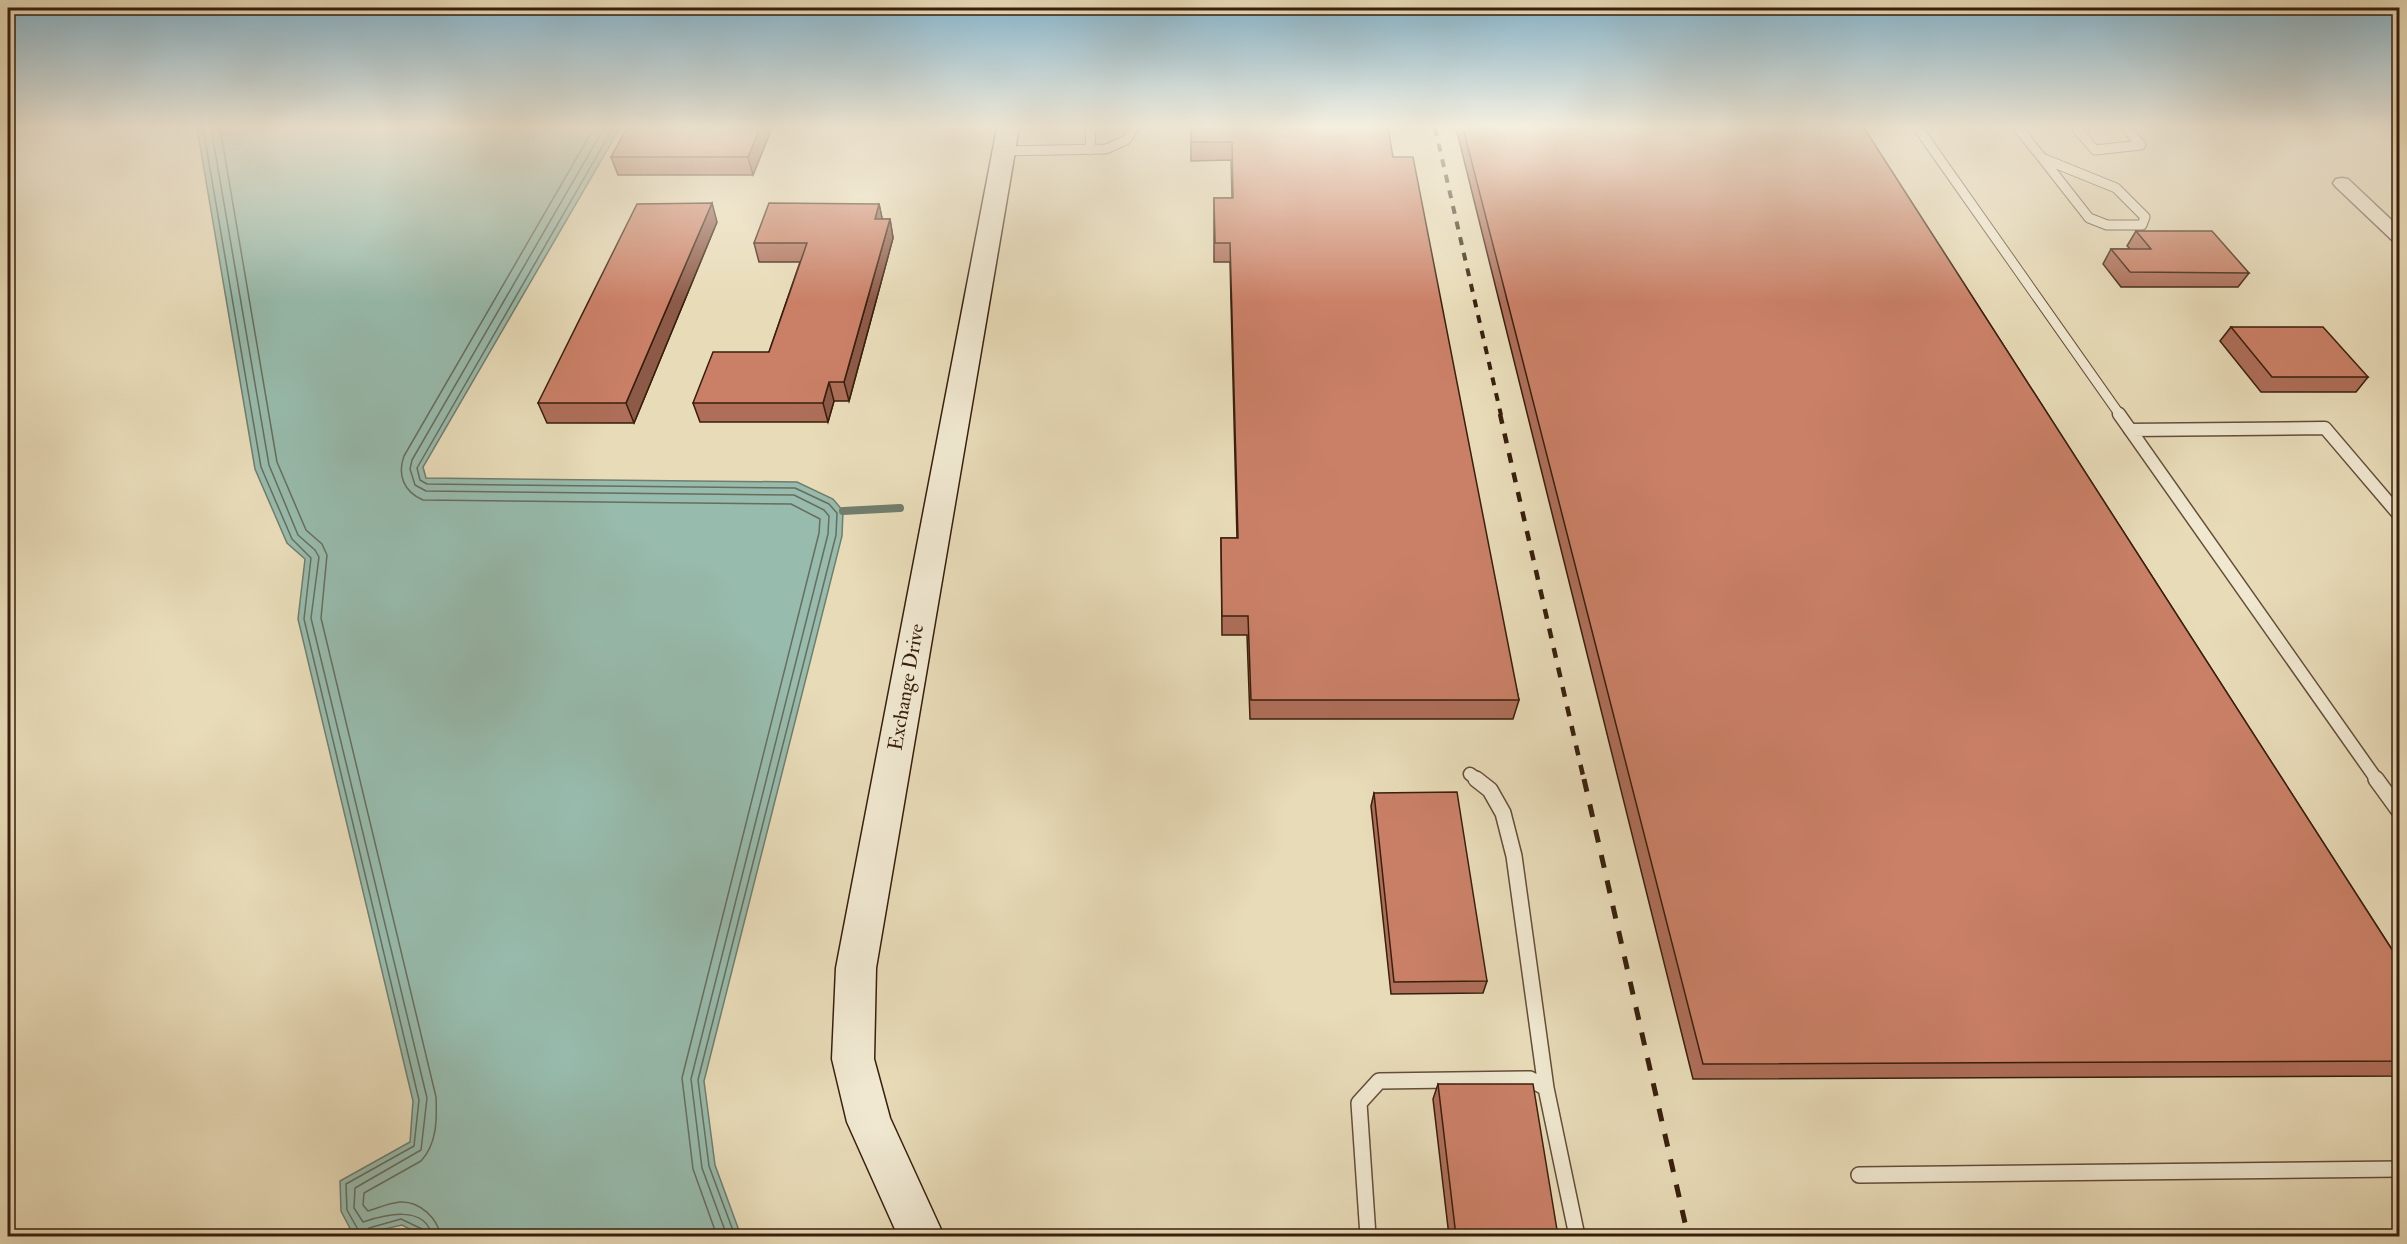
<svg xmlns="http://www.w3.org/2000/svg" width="2407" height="1244" viewBox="0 0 2407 1244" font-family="'IM FELL Double Pica',serif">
<rect width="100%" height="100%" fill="#e8dbb8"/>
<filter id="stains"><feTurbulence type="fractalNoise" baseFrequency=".00333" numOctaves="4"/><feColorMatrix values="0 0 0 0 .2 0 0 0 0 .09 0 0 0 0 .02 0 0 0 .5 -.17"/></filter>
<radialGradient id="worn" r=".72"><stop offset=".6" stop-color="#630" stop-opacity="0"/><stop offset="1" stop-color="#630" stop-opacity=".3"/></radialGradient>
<path fill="#97bbad" stroke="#717d6d" stroke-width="1.5" d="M 197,128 L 620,128 L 423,467 L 426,478 L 797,482 L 833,499 L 843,511 L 842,536 L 704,1081 L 715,1165 L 741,1236 L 423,1236 L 402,1225 L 354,1236 L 341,1211 L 340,1181 L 410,1142 L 413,1101 L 298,619 L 305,559 L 287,543 L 255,469 Z"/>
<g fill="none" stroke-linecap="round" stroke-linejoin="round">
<path stroke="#686d5d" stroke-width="1.5" d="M 203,128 L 261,467 L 292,539 L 311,558 L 304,619 L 419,1100 L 414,1146 L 346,1184 L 347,1210 L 361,1235 L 359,1236
M 211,128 L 269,465 L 298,535 L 315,550 L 319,557 L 311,618 L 427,1098 L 421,1150 L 355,1188 L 354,1208 L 363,1222 C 384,1215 425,1204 432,1236
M 220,128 L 277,462 L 306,530 L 322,544 L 327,555 L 321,618 L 436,1097 C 437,1119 437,1144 421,1161 L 364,1193 L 363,1205 L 368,1211 C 378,1208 389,1203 400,1202 C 420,1201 437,1218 441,1236
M 594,128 L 404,456 C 397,475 404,492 423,500 L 791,504 L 820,519 L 819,533 L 682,1078 L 693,1169 L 717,1236
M 604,128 L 412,460 L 410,469 L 415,485 L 426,491 L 794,495 L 824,510 L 829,516 L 828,534 L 691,1079 L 702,1168 L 727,1236
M 613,128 L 417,468 L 420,480 L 427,484 L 795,488 L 829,504 L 837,513 L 836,535 L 698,1080 L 709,1166 L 735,1236
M 365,1236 L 363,1235 L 369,1228 L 401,1219 L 422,1229 L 425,1236"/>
<path stroke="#717d6d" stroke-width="8" d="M 843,511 L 900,508"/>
<g stroke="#644e38" stroke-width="11">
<path id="lane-far2" d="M 1918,128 L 2120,415
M 2018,128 L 2042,158
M 2076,128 L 2095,150 L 2141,145 L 2126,128
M 1090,150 L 1091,128
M 1003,151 L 1106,149 L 1126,140 L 1134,128
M 2042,158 L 2116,188 L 2145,217 L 2142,225 L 2107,225 L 2089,218 Z"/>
</g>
<g stroke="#644e38" stroke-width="15">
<path id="lane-far1" d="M 2119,414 L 2377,780
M 2130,430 L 2325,428 L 2400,516
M 1470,774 L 1478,780"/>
</g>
<g stroke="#644e38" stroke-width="18">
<path id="lane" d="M 1476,779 L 1490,790 L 1503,813 L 1514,856 L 1546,1088
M 2376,779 L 2400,812
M 1859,1175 L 2400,1169
M 1368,1236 L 1359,1103 L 1379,1081 L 1530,1079 L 1546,1088 L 1577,1236"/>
</g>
<g stroke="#644e38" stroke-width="3">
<path id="street" d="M 2342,178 L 2348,179 L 2400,228 L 2400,243 L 2394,242 L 2336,187 L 2333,183 L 2336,179 Z"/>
</g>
<g stroke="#381f0d" stroke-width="3">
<path id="secondary" d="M 997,128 L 1019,128 L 876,968 L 874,1059 L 890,1118 L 944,1236 L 898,1236 L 847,1122 L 832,1059 L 836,968 Z"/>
</g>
<use href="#lane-far2" stroke="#f0e8d1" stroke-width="9"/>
<use href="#lane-far1" stroke="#f0e8d1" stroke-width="12"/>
<use href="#lane" stroke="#f0e8d1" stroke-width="15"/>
<use href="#street" fill="#f0e8d1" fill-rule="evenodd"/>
<use href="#secondary" fill="#f0e8d1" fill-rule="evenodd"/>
<path stroke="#381f0d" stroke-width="4" stroke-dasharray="8 8" stroke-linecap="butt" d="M 1435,128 L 1501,415"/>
<path stroke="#381f0d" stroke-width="4.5" stroke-dasharray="10 10" stroke-linecap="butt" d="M 1500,414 L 1584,780"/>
<path stroke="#381f0d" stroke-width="5" stroke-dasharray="13 13" stroke-linecap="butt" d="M 1584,779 L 1688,1236"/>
</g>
<path fill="#ae6e59" stroke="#381f0d" stroke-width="1.5" d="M 772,128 L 753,175 L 618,175 L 611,157 Z
M 1191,128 L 1393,157 L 1519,700 L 1513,719 L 1250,719 L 1247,635 L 1222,635 L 1221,538 L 1237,538 L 1230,262 L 1214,262 L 1214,198 L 1232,198 L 1231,160 L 1191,161 Z
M 1456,128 L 1864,128 L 2400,962 L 2400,1076 L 1693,1079 Z
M 2400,178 L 2400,185 L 2396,182 Z
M 879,204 L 882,219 L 890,219 L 893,238 L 849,401 L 834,401 L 828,422 L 700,422 L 693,403 L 769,352 L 800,262 L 759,262 L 754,243 Z
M 717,222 L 634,423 L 547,423 L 538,403 Z
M 2136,231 L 2249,273 L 2238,287 L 2121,287 L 2103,264 L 2111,249 L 2130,249 L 2127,246 Z
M 2231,327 L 2368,377 L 2356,392 L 2261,392 L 2220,341 Z
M 1374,793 L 1487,981 L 1483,993 L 1391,994 L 1371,806 Z
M 1438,1084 L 1558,1236 L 1449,1236 L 1433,1099 Z"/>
<path fill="#8d5a48" stroke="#381f0d" stroke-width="1.5" d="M 760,128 L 772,128 L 753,175 L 748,157 Z
M 712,203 L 717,222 L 634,423 L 626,403 Z
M 879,204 L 883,222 L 875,219 Z
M 890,219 L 893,238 L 849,401 L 844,382 Z
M 829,382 L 834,401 L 828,422 L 823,403 Z"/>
<path fill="#ca8067" stroke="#381f0d" stroke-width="1.5" d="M 627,128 L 760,128 L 748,157 L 611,157 Z
M 1191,128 L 1388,128 L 1393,157 L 1413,157 L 1519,700 L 1251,700 L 1248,616 L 1222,616 L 1221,538 L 1238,538 L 1230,243 L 1215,243 L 1214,198 L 1233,198 L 1232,142 L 1191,142 Z
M 1463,128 L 1864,128 L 2400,962 L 2400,1061 L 1703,1064 Z
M 712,203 L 626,403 L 538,403 L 637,204 Z
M 769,203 L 879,204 L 875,219 L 890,219 L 844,382 L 829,382 L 823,403 L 693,403 L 713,352 L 769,352 L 807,243 L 754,243 Z
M 2136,231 L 2212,231 L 2249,273 L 2130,272 L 2111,249 L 2151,249 Z
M 2231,327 L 2323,327 L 2368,377 L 2272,377 Z
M 1457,792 L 1487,981 L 1394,982 L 1374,793 Z
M 1438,1084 L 1533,1084 L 1558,1236 L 1456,1236 Z"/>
<linearGradient id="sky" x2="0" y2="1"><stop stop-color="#87b7d0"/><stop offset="0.42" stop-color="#f5efdf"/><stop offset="1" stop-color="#f5efdf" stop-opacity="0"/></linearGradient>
<rect width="2407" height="302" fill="url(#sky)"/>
<g text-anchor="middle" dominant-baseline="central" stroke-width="6" stroke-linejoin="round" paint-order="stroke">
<g font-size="20" fill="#381f0d" stroke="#f0e8d1">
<text transform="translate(906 687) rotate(-80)">Exchange Drive</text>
</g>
</g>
<rect width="2407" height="1244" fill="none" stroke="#e8dbb8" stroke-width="30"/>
<rect x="9" y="9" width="2389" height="1226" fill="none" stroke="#381f0d" stroke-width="3"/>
<rect x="15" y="15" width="2377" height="1214" fill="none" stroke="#381f0d" stroke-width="1.5"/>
<rect width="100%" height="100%" filter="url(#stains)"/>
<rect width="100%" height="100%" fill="url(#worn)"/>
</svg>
